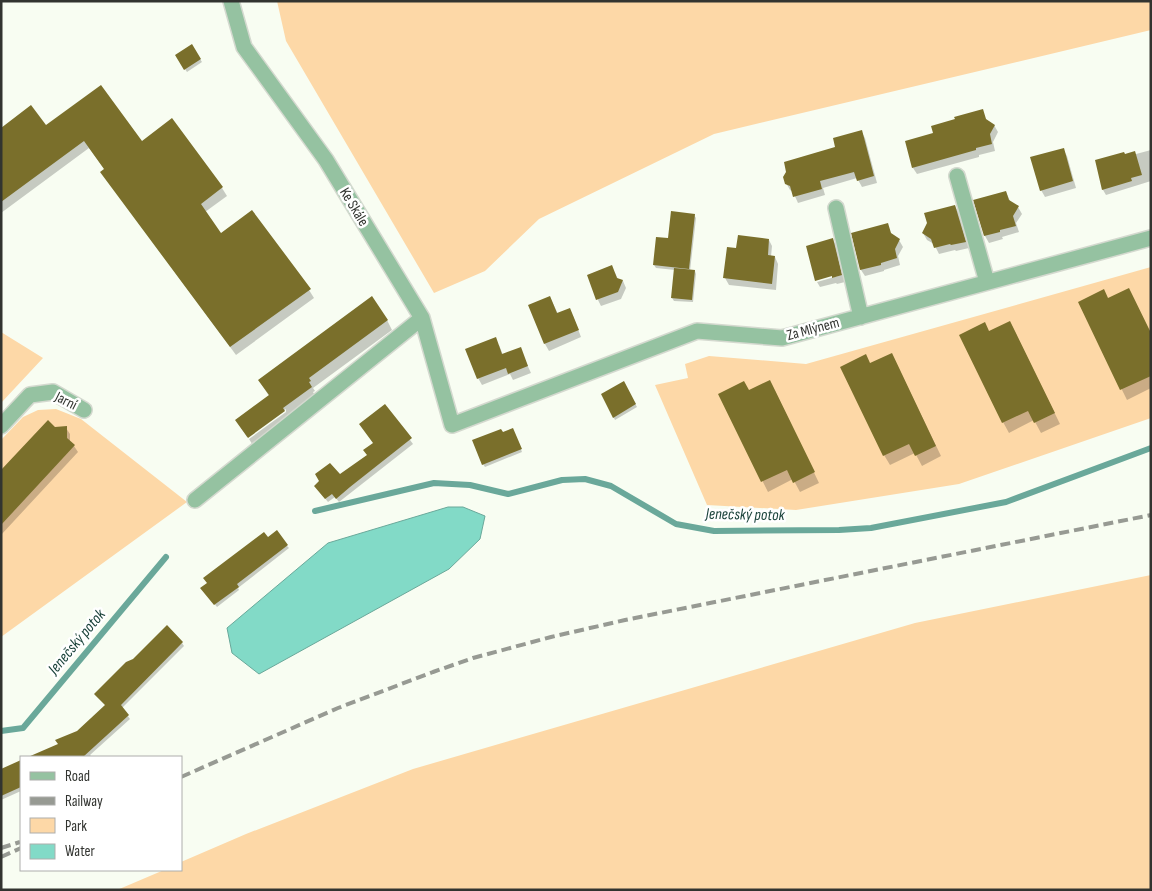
<svg xmlns="http://www.w3.org/2000/svg" width="1152" height="891" viewBox="0 0 1152 891" font-family="'Sofia Sans Condensed',sans-serif">
<rect width="100%" height="100%" fill="#f8fdf2"/>
<path fill="#fdd8a7" d="M 277,1 L 1151,1 L 1151,30 L 714,134 L 539,219 L 485,271 L 434,293 L 286,41 Z
M 1151,267 L 1151,418 L 959,484 L 796,510 L 707,505 L 655,385 L 688,378 L 685,364 L 709,356 L 806,364 Z
M 1,332 L 43,358 L 1,403 Z
M 56,409 L 81,419 L 187,502 L 1,637 L 1,440 L 23,417 L 38,410 Z
M 1151,575 L 1151,890 L 117,890 L 164,870 L 181,870 L 181,862 L 246,834 L 413,769 L 915,623 Z"/>
<path fill="#82dac7" stroke="#6aa89a" d="M 448,507 L 463,507 L 485,516 L 480,539 L 449,569 L 259,674 L 232,653 L 227,628 L 328,543 Z"/>
<path fill="#0003" d="M 191,45 L 202,62 L 187,72 L 176,56 Z
M 982,110 L 987,122 L 994,125 L 998,132 L 993,142 L 995,151 L 979,155 L 979,157 L 917,174 L 913,168 L 935,134 Z
M 172,120 L 222,188 L 227,196 L 205,212 L 221,235 L 309,290 L 314,298 L 236,355 L 107,180 L 105,170 L 89,148 L 1,213 L 1,129 L 46,127 L 142,142 Z
M 861,131 L 865,138 L 877,183 L 862,187 L 857,178 L 823,188 L 825,195 L 798,203 L 793,192 L 790,190 L 786,183 Z
M 1063,149 L 1067,156 L 1076,188 L 1045,197 L 1041,190 Z
M 1151,150 L 1151,181 L 1106,195 L 1103,190 L 1097,160 L 1136,154 Z
M 1006,192 L 1011,203 L 1018,207 L 1022,214 L 1016,223 L 1019,232 L 1002,237 L 1003,239 L 989,243 L 985,236 L 975,201 Z
M 955,206 L 959,213 L 969,248 L 956,251 L 955,250 L 939,254 L 934,244 L 927,240 L 923,233 Z
M 694,215 L 696,218 L 690,271 L 695,271 L 696,274 L 693,302 L 674,301 L 672,298 L 675,270 L 656,268 L 654,265 L 669,239 Z
M 887,225 L 892,236 L 899,240 L 903,247 L 898,256 L 900,265 L 884,270 L 884,271 L 865,276 L 861,270 L 853,234 Z
M 769,240 L 772,246 L 771,257 L 775,257 L 778,264 L 776,290 L 729,285 L 725,278 Z
M 833,240 L 837,246 L 845,282 L 837,284 L 836,283 L 820,287 L 817,282 L 838,276 Z
M 615,273 L 618,279 L 623,281 L 626,288 L 621,299 L 601,306 L 598,300 L 588,276 Z
M 550,297 L 558,314 L 573,316 L 581,337 L 549,351 L 545,344 L 530,305 Z
M 1108,299 L 1151,334 L 1151,388 L 1127,400 L 1079,303 Z
M 387,320 L 392,330 L 313,388 L 315,391 L 313,392 L 316,397 L 254,447 L 249,439 L 286,412 L 286,409 L 247,437 L 236,420 L 269,396 L 259,380 Z
M 1010,322 L 1060,424 L 1041,433 L 1034,420 L 1009,433 L 1003,422 L 989,332 Z
M 499,345 L 503,355 L 520,349 L 531,373 L 513,380 L 510,374 L 482,385 L 478,378 Z
M 871,365 L 897,365 L 941,456 L 922,466 L 915,453 L 890,465 L 884,455 Z
M 624,383 L 637,407 L 615,420 L 602,394 Z
M 749,391 L 775,391 L 819,483 L 800,492 L 793,479 L 768,492 L 720,395 Z
M 385,406 L 413,444 L 339,502 L 335,497 L 328,502 L 315,486 L 321,481 L 339,476 L 368,455 L 374,444 Z
M 55,428 L 66,428 L 70,434 L 70,442 L 74,446 L 78,452 L 1,535 L 1,472 Z
M 514,432 L 522,452 L 485,467 L 483,464 L 502,433 Z
M 267,539 L 287,546 L 289,548 L 238,588 L 239,590 L 217,607 L 204,591 Z
M 182,643 L 184,646 L 122,708 L 130,719 L 90,755 L 92,757 L 32,757 L 59,745 L 78,732 Z
M 21,762 L 21,791 L 1,800 L 1,770 Z"/>
<g fill="none" stroke-linecap="round" stroke-linejoin="round">
<path stroke="#6aa89a" stroke-width="6" d="M 315,511 L 434,483 L 470,485 L 508,494 L 562,480 L 585,479 L 611,486 L 676,524 L 714,531 L 839,530 L 871,528 L 1006,502 L 1151,448
M 1,731 L 23,728 L 166,557"/>
</g>
<path fill="#7a6f2b" d="M 192,44 L 201,59 L 184,70 L 175,55 Z
M 101,85 L 142,141 L 172,118 L 223,187 L 201,204 L 221,233 L 252,210 L 311,289 L 230,347 L 100,172 L 104,169 L 84,141 L 1,202 L 1,128 L 31,105 L 46,125 Z
M 983,109 L 986,119 L 995,125 L 990,134 L 992,144 L 976,148 L 976,150 L 912,168 L 905,141 L 933,133 L 931,126 L 955,119 L 954,117 Z
M 862,130 L 874,176 L 857,181 L 854,172 L 820,181 L 822,189 L 793,197 L 790,186 L 785,184 L 783,177 L 786,172 L 784,162 L 835,147 L 833,138 Z
M 1064,148 L 1073,181 L 1040,191 L 1030,157 Z
M 1135,151 L 1142,175 L 1131,178 L 1132,181 L 1102,190 L 1095,160 L 1124,152 L 1125,154 Z
M 1006,191 L 1009,200 L 1019,206 L 1013,216 L 1016,226 L 1000,230 L 1000,232 L 984,236 L 973,200 Z
M 955,205 L 966,242 L 951,245 L 950,244 L 934,248 L 931,239 L 922,233 L 927,223 L 924,213 Z
M 671,211 L 695,214 L 689,269 L 653,265 L 656,237 L 668,238 Z
M 888,223 L 891,233 L 900,239 L 895,249 L 897,258 L 881,263 L 881,265 L 860,270 L 851,233 Z
M 738,235 L 769,239 L 768,255 L 775,256 L 772,284 L 723,278 L 727,247 L 736,248 Z
M 833,238 L 842,275 L 832,278 L 832,276 L 815,281 L 806,246 Z
M 612,265 L 617,278 L 623,280 L 618,292 L 596,300 L 587,275 Z
M 674,268 L 695,270 L 692,300 L 671,298 Z
M 1129,288 L 1151,333 L 1151,376 L 1120,390 L 1078,302 L 1104,289 L 1108,298 Z
M 372,296 L 388,320 L 309,378 L 311,381 L 309,382 L 312,387 L 283,408 L 285,411 L 248,438 L 235,420 L 269,395 L 258,380 Z
M 550,296 L 557,313 L 570,308 L 579,330 L 544,344 L 528,305 Z
M 1010,321 L 1055,413 L 1034,423 L 1028,411 L 1002,423 L 959,335 L 985,322 L 989,331 Z
M 496,337 L 502,354 L 521,347 L 528,366 L 508,374 L 506,368 L 477,379 L 465,349 Z
M 892,353 L 936,446 L 915,456 L 909,444 L 883,456 L 840,367 L 866,354 L 870,363 Z
M 770,380 L 815,472 L 793,483 L 787,470 L 761,482 L 718,394 L 744,381 L 749,390 Z
M 624,381 L 636,404 L 613,418 L 601,394 Z
M 385,404 L 412,438 L 350,487 L 336,499 L 332,494 L 325,499 L 314,486 L 319,481 L 315,474 L 330,463 L 340,474 L 367,455 L 363,450 L 373,443 L 359,424 Z
M 48,420 L 55,427 L 67,426 L 67,438 L 75,445 L 1,525 L 1,470 Z
M 513,428 L 522,449 L 482,465 L 472,440 L 501,429 L 503,432 Z
M 277,530 L 288,545 L 237,584 L 239,587 L 214,605 L 200,588 L 207,583 L 203,578 L 264,532 L 268,537 Z
M 167,625 L 183,642 L 121,705 L 129,715 L 83,757 L 28,757 L 58,744 L 55,740 L 77,731 L 105,705 L 94,694 L 126,662 L 133,659 Z
M 21,760 L 21,787 L 1,796 L 1,769 Z"/>
<g fill="none" stroke-linecap="round" stroke-linejoin="round">
<g stroke="#d4d9cf" stroke-width="18">
<path id="minor" d="M 231,1 L 244,47 L 326,160 L 422,318 L 452,425 L 697,331 L 782,338 L 1151,238
M 957,176 L 987,282
M 836,208 L 861,317
M 1,426 L 30,395 L 53,392 L 84,410
M 195,500 L 422,318"/>
</g>
<use href="#minor" stroke="#95c2a1" stroke-width="15"/>
<path stroke="#979a93" stroke-width="4" stroke-dasharray="10 5" stroke-linecap="butt" d="M 181,777 L 338,708 L 433,672 L 473,658 L 551,637 L 625,620 L 1151,515
M 1,848 L 20,842
M 1,857 L 21,848"/>
</g>
<g text-anchor="middle" dominant-baseline="central" stroke-width="5" stroke-linejoin="round" paint-order="stroke">
<g font-size="15" fill="#323430" stroke="#fff">
<text transform="translate(354 207) rotate(59)">Ke Skále</text>
<text transform="translate(813 329) rotate(-15)">Za Mlýnem</text>
<text transform="translate(66 401) rotate(27)">Jarní</text>
</g>
<g font-size="16" font-style="italic" fill="#1b433b" stroke="#fff">
<text transform="translate(745 515) rotate(1)">Jenečský potok</text>
<text transform="translate(77 642) rotate(-50)">Jenečský potok</text>
</g>
</g>
<rect width="1152" height="891" fill="none" stroke="#323430" stroke-width="5"/>
<rect x="20" y="756" width="162" height="115" fill="#ffffff" stroke="#adaeac"/>
<rect x="30" y="772" width="25" height="8" fill="#95c2a1" stroke="#adaeac"/>
<text x="65" y="781" font-size="15" fill="#323430">Road</text>
<rect x="30" y="797" width="25" height="8" fill="#979a93" stroke="#adaeac"/>
<text x="65" y="806" font-size="15" fill="#323430">Railway</text>
<rect x="30" y="818" width="25" height="15" fill="#fdd8a7" stroke="#adaeac"/>
<text x="65" y="831" font-size="15" fill="#323430">Park</text>
<rect x="30" y="844" width="25" height="15" fill="#82dac7" stroke="#adaeac"/>
<text x="65" y="856" font-size="15" fill="#323430">Water</text>
</svg>
